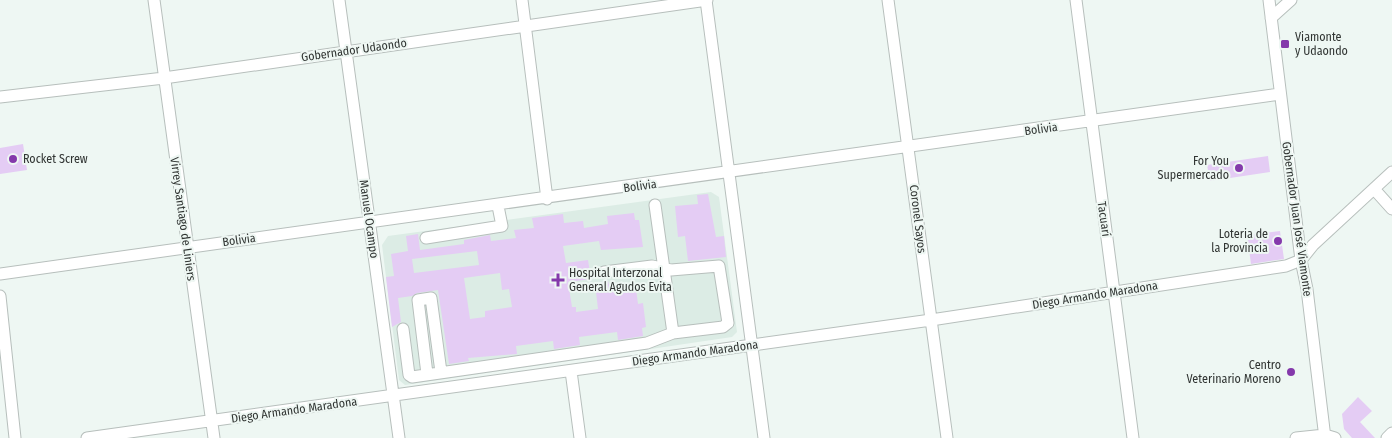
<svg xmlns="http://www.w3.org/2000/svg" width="1392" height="438" viewBox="0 0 1392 438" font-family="'Fira Sans Condensed',sans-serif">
<rect width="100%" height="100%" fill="#eef7f3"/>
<path fill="#dcece5" d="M 711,192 L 719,197 L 737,332 L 732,337 L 405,385 L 399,380 L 382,245 L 388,236 Z"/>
<path fill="#e4ccf4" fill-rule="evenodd" d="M 23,144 L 27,170 L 0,174 L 0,148 Z
M 1268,156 L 1270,172 L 1210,181 L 1207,165 Z
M 708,194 L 716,237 L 724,236 L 726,257 L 688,261 L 685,236 L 678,237 L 675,206 L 698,204 L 697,195 Z
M 634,213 L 635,220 L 639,220 L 643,247 L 601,250 L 599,241 L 563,246 L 566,263 L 588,260 L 591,279 L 568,282 L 572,307 L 576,307 L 576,312 L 598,309 L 595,283 L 608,281 L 611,292 L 636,289 L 638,304 L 643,303 L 646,327 L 642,328 L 643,336 L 618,340 L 617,332 L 579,337 L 580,345 L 554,349 L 553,341 L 516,346 L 517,354 L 468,358 L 469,361 L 449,364 L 438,290 L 417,293 L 412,296 L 398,298 L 401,322 L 392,327 L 386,277 L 394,276 L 391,254 L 408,251 L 406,236 L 418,234 L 420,250 L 464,244 L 464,240 L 490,235 L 491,241 L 516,238 L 514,230 L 534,228 L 532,218 L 563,214 L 564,223 L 583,221 L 584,228 L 608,224 L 607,216 ZM 477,251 L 479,265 L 414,273 L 412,259 ZM 500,273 L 502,290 L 509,289 L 512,307 L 485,311 L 485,317 L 470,319 L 464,278 Z
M 1280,231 L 1284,259 L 1251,264 L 1247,235 Z
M 1358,397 L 1372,411 L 1360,422 L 1375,438 L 1352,438 L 1344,429 L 1342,414 Z"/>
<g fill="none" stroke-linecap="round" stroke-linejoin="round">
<g stroke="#b7bfbc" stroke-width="13">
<path id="minor" d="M 154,0 L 214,438
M 339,0 L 399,438
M 522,0 L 547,199
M 706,0 L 764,438
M 888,0 L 947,438
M 1076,0 L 1133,438
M 1269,0 L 1301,260 L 1307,289 L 1325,438
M 1271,18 L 1291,0
M 0,97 L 164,78 L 707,0
M 1374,189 L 1392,209
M 655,205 L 673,333
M 426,238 L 502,226 L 498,206
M 1301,260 L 1313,245 L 1392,172
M 0,274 L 1280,94
M 0,296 L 15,438
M 403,329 L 409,375 L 412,377 L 647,343 L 673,333 L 723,327 L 728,323 L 719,266 L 671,270 L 652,266 L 604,272
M 571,371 L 580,438
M 427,374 L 418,300 L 431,298 L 441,372
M 87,438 L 931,320 L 1286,266 L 1301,260
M 1296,438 L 1325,435 L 1335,438
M 1387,438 L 1392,433"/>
</g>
<use href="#minor" stroke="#fff" stroke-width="11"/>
</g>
<g fill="#8439ab" stroke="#eef7f3" stroke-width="2">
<rect x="1280" y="39" width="10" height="10" rx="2.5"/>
<circle cx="13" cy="159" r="5"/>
<circle cx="1239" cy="168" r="5"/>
<circle cx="1278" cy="241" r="5"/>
<path d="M555.5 272.5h5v5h5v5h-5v5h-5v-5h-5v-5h5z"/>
<circle cx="1291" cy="372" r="5"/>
</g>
<g text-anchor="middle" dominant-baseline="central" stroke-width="4" stroke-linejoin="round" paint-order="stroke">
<g font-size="12" fill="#303432" stroke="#eef7f3" text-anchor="start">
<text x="1295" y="37">Viamonte<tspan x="1295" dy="14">y Udaondo</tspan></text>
<text x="23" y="159">Rocket Screw</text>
<text x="1229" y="161" text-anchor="end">For You<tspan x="1229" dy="14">Supermercado</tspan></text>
<text x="1268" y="234" text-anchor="end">Loteria de<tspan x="1268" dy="14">la Provincia</tspan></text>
<text x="569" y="273">Hospital Interzonal<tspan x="569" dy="14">General Agudos Evita</tspan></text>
<text x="1281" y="365" text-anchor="end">Centro<tspan x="1281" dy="14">Veterinario Moreno</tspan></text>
</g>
<g font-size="12" fill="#303432" stroke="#eef7f3">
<text transform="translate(354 50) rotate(-8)">Gobernador Udaondo</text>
<text transform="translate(1041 129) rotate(-8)">Bolivia</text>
<text transform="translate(640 186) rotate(-8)">Bolivia</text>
<text transform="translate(183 219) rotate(82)">Virrey Santiago de Liniers</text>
<text transform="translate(369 219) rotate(82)">Manuel Ocampo</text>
<text transform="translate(918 219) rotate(83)">Coronel Sayos</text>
<text transform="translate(1104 219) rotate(82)">Tacuarí</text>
<text transform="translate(1297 219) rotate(82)">Gobernador Juan José Viamonte</text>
<text transform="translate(239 240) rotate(-8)">Bolivia</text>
<text transform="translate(1095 295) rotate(-9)">Diego Armando Maradona</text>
<text transform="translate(695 353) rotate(-8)">Diego Armando Maradona</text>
<text transform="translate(294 410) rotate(-8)">Diego Armando Maradona</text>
</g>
</g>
</svg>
